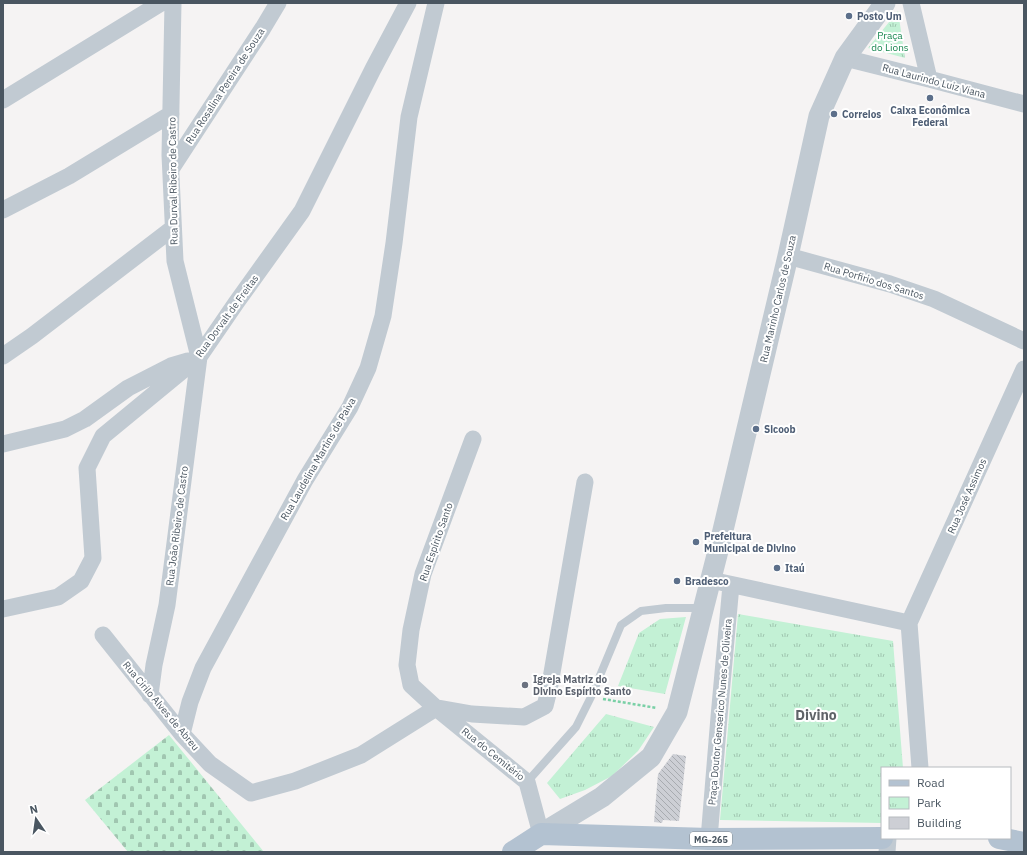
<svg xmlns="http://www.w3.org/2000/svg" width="1027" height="855" viewBox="0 0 1027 855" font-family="'IBM Plex Sans',sans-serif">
<defs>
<pattern id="cemetery-stones" width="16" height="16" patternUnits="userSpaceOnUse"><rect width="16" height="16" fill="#c3f1d5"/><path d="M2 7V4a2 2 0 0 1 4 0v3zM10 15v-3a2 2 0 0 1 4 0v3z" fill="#a0c6b0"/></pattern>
<pattern id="park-tufts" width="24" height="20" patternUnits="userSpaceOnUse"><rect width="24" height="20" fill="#c3f1d5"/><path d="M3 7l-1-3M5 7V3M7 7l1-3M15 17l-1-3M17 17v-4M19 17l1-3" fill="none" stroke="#a0c6b0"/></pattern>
<pattern id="building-back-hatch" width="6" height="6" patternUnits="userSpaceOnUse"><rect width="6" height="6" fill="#cdcfd5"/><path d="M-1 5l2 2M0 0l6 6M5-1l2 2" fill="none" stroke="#a8abb0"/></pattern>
</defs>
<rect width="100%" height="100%" fill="#f5f3f3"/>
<path fill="url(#cemetery-stones)" d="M 169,735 L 264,852 L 128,852 L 85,800 Z"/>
<path fill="url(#park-tufts)" d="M 898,11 L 905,58 L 868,48 Z
M 738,614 L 893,641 L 903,768 L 882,768 L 882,823 L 720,820 Z
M 686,617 L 665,694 L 618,686 L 639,633 L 660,619 Z
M 606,714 L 654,727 L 638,751 L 612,776 L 585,790 L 560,799 L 547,783 Z"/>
<path fill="url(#building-back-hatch)" d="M 673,754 L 686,756 L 679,821 L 663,820 L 662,823 L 654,822 L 658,774 Z"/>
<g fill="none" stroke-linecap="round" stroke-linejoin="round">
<path stroke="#7ad0a6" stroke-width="2.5" stroke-dasharray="3 2" stroke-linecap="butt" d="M 565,693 L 578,695
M 603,699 L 657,708"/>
<path stroke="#c1cad2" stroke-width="8" d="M 527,782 L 576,727 L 591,697 L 621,625 L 641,611 L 666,608 L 702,608"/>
<path stroke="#c1cad2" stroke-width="17" d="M 911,3 L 929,79
M 845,58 L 929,79 L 1024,104
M 3,100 L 161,3
M 171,169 L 263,28 L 278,3
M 3,210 L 69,176 L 171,114
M 788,256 L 890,284 L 934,299 L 1024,341
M 3,356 L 32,336 L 173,228
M 473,439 L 423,574 L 411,630 L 407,665 L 411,685 L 436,708 L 527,782 L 541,834
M 3,444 L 65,429 L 85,419 L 128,388 L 171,366 L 188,361
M 720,582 L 909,623
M 3,609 L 58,597 L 81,581 L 93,558 L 87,468 L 103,436 L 199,357 L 236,303 L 302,211 L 373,69 L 408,3
M 103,635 L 182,734 L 210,764 L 251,793 L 295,781 L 361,755 L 436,708
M 150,695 L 154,665 L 167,605 L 199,357 L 175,261 L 170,155 L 173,3
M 438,708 L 472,714 L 524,717 L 545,706 L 549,690 L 585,482
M 182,734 L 190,702 L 203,668 L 305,480 L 350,407 L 368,368 L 383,316 L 394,243 L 409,117 L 436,3
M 920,768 L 909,623 L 1024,369
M 709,839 L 719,717 L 731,585
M 887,852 L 888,838"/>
<path stroke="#c1cad2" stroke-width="21" d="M 541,834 L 602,797 L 651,757 L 677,712 L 719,547 L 788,256 L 819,116 L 845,58 L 885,3"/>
<path stroke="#b3c2d1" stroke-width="22" d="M 999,838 L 1024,843
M 513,852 L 541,834 L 709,839 L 882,838"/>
</g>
<g fill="#5c6f8a" stroke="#fff" stroke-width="1.5">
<circle cx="849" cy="16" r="4"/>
<circle cx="930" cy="98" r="4"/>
<circle cx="834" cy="114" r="4"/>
<circle cx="756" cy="429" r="4"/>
<circle cx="696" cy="542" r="4"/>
<circle cx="777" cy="568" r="4"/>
<circle cx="677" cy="581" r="4"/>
</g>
<circle fill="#6b7280" stroke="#fff" stroke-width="1.5" cx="525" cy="685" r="4"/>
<g text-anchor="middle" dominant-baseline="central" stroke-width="4" stroke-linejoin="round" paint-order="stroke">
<rect fill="#fff" stroke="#808990" stroke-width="1" x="690" y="832" width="42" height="14" rx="3"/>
<g font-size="9" font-weight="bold" fill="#4a5661">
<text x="711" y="839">MG-265</text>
</g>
<g font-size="10" font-weight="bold" fill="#4e5e75" stroke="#fff" text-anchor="start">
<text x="857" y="16">Posto Um</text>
<text x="930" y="110" text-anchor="middle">Caixa Econômica<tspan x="930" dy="12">Federal</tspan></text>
<text x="842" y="114">Correios</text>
<text x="764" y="429">Sicoob</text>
<text x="704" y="536">Prefeitura<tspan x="704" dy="12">Municipal de Divino</tspan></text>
<text x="785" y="568">Itaú</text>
<text x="685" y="581">Bradesco</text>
</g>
<g font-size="10" fill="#17864f" stroke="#fff">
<text x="890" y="35">Praça<tspan x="890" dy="12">do Lions</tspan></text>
</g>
<g font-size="10" fill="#4a5661" stroke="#fff">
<text transform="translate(934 81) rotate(15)">Rua Laurindo Luiz Viana</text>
<text transform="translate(225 86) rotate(-57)">Rua Rosalina Pereira de Souza</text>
<text transform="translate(173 181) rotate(-91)">Rua Durval Ribeiro de Castro</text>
<text transform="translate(874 281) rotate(17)">Rua Porfirio dos Santos</text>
<text transform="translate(778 299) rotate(-77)">Rua Marinho Carlos de Souza</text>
<text transform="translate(227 316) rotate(-54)">Rua Dorvalt de Freitas</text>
<text transform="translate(318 459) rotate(-60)">Rua Laudelina Martins de Paiva</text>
<text transform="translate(967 496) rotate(-66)">Rua José Assimos</text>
<text transform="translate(177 526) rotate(-83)">Rua João Ribeiro de Castro</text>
<text transform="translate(436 542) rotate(-71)">Rua Espírito Santo</text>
<text transform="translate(161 706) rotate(50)">Rua Cirilo Alves de Abreu</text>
<text transform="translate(720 712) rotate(-85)">Praça Doutor Genserico Nunes de Oliveira</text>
<text transform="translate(493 754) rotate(39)">Rua do Cemitério</text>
</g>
<g font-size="10" font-weight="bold" fill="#5b616d" stroke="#fff" text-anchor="start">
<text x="533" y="679">Igreja Matriz do<tspan x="533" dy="12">Divino Espírito Santo</tspan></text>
</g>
<g font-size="14" font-weight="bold" fill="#5f6368" stroke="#fff">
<text x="816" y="715">Divino</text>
</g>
</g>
<rect width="1027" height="855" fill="none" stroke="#4a5661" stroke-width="8"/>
<rect x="881" y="767" width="130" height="72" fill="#ffffff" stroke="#b7bbc0"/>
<rect x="889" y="780" width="20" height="6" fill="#b3c2d1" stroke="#b7bbc0"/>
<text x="917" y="787" font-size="12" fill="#4a5661">Road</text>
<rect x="889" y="797" width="20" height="12" fill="url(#park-tufts)" stroke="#b7bbc0"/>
<text x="917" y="807" font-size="12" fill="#4a5661">Park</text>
<rect x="889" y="817" width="20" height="12" fill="#cdcfd5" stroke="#b7bbc0"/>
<text x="917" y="827" font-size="12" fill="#4a5661">Building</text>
<g transform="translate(36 819) rotate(347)" stroke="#ffffff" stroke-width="3" paint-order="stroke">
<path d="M0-3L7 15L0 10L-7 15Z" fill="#4a5661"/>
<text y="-6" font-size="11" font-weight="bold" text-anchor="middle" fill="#4a5661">N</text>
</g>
</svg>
